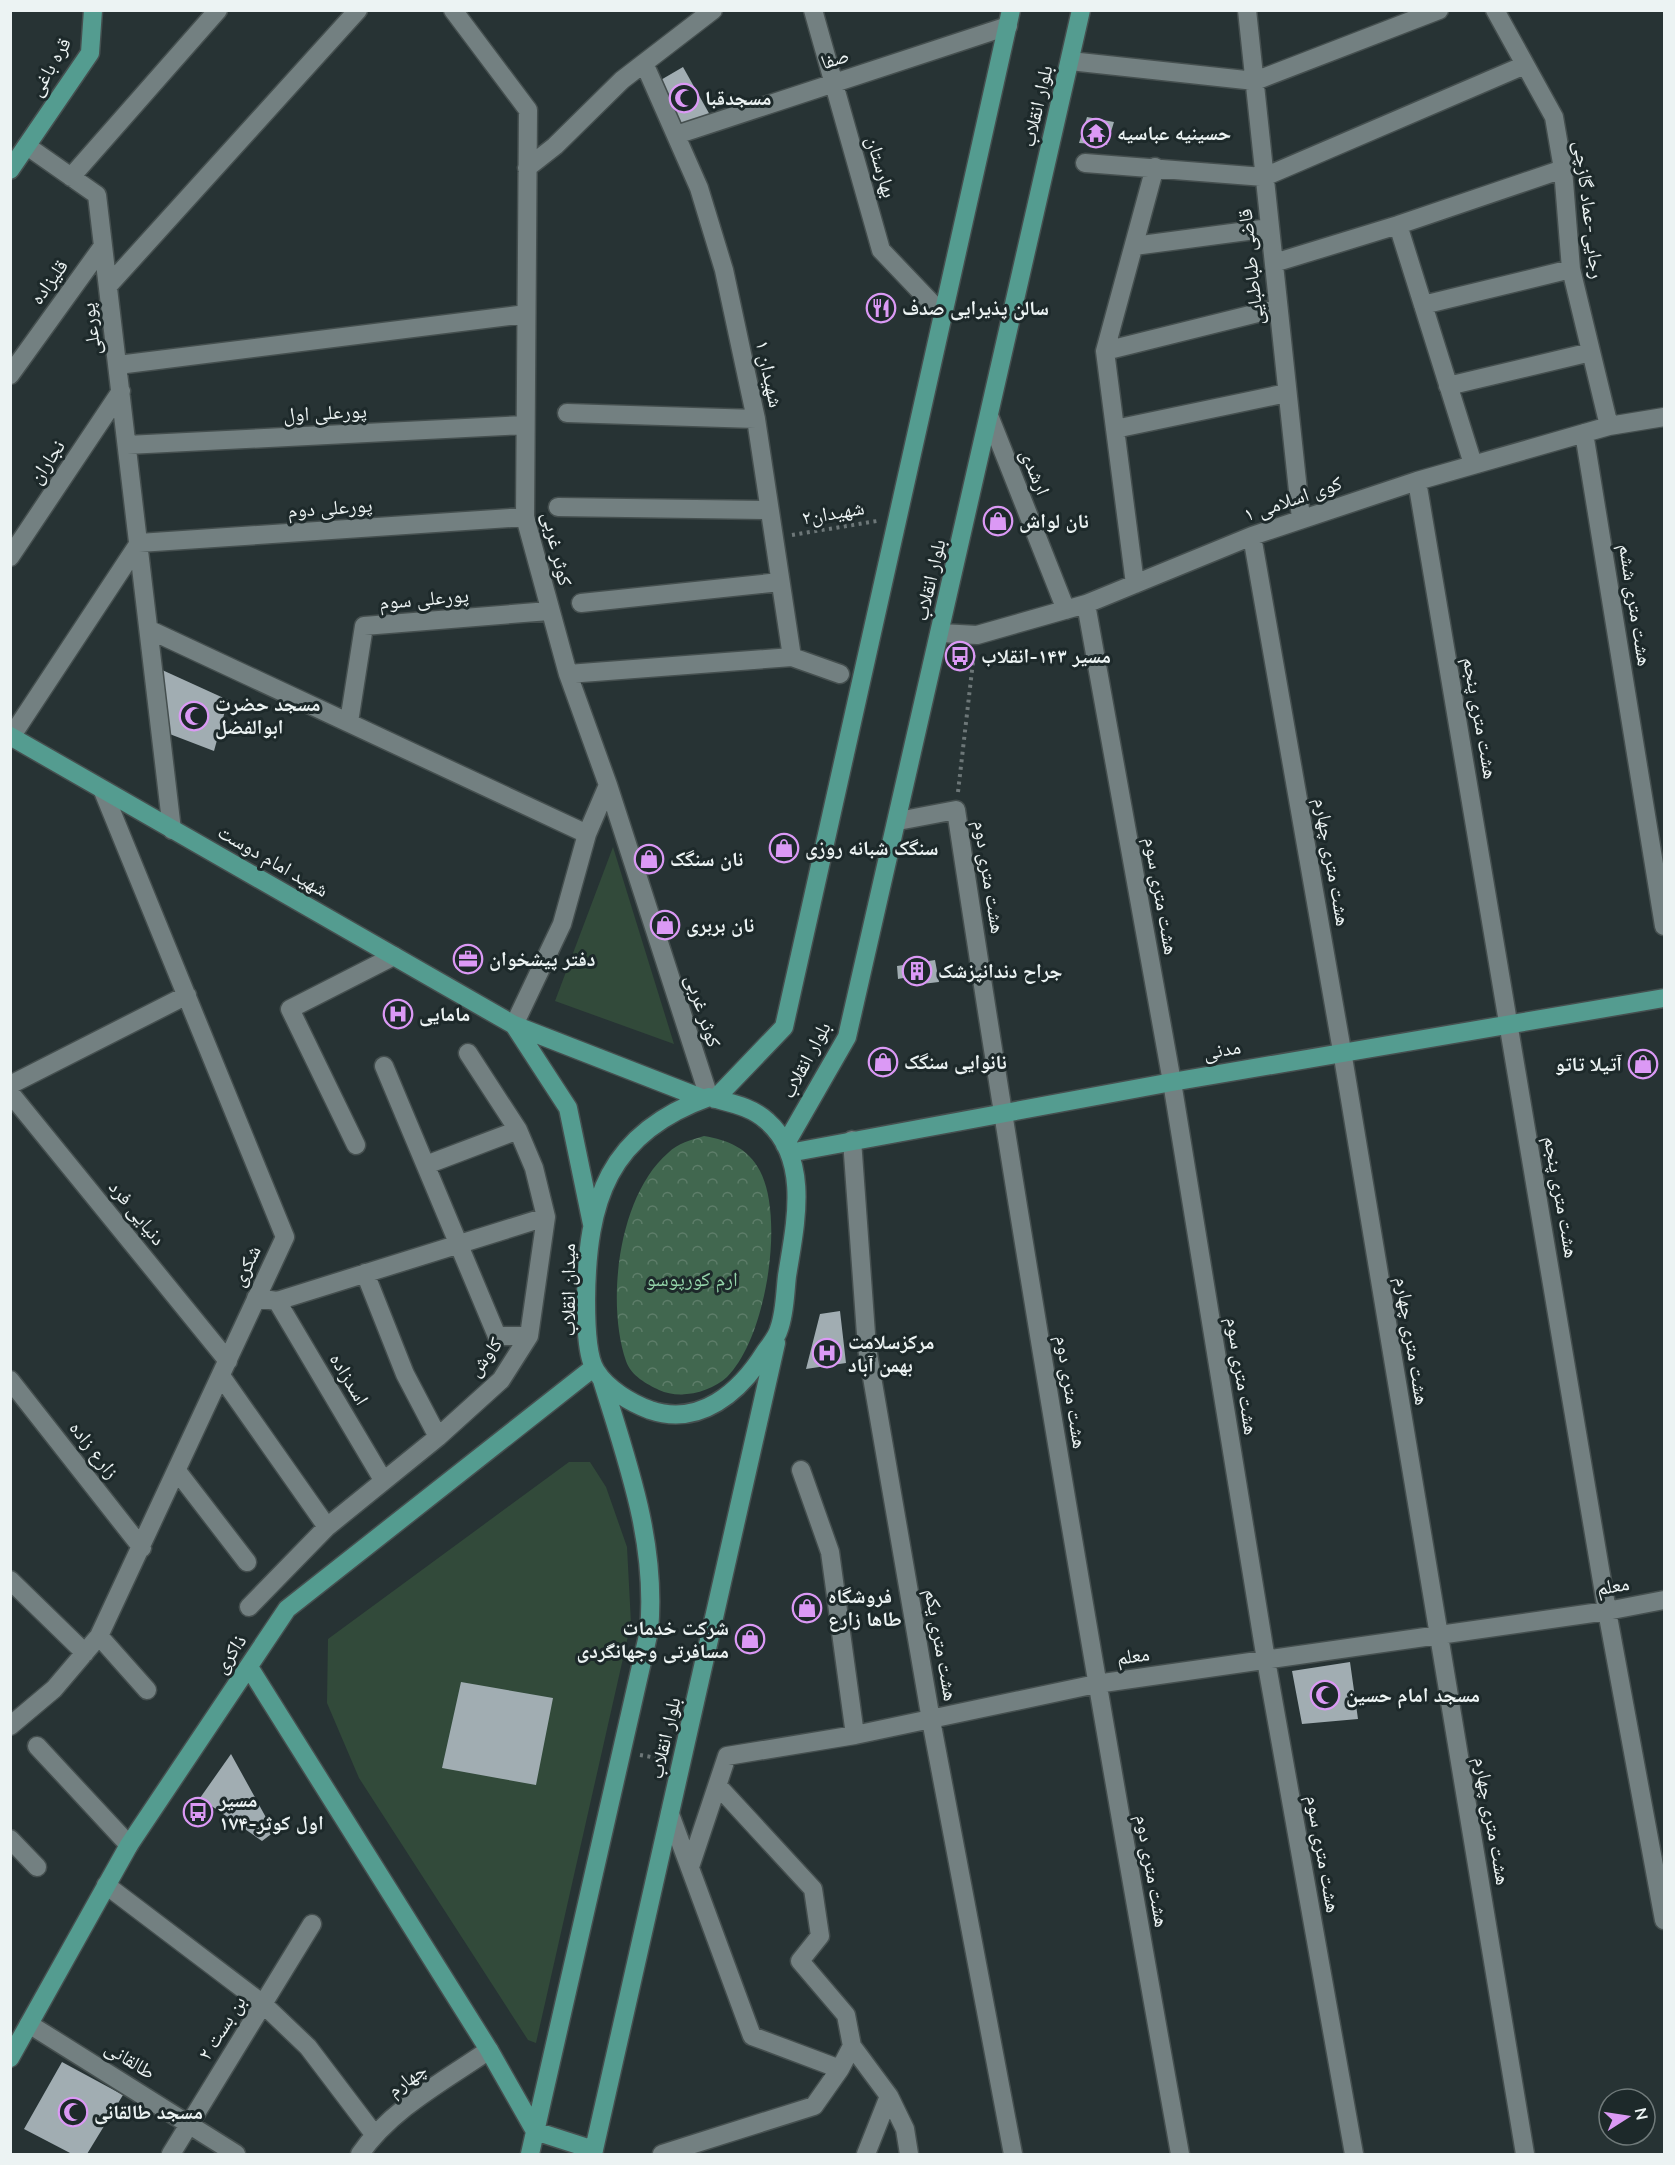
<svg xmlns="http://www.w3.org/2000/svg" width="1675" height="2165" viewBox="0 0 1675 2165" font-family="'Nunito Sans','Noto Naskh Arabic',sans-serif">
<defs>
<pattern id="forest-crowns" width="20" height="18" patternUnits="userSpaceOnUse" patternTransform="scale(1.5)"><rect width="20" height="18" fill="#41674f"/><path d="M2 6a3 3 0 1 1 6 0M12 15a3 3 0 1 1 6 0" fill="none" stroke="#5d7d69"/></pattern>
</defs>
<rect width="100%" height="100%" fill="#273334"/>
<path fill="#324a3a" d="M 613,847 L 674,1044 L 555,1001 Z
M 569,1462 L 590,1462 L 606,1487 L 627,1547 L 631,1623 L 536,2043 L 528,2040 L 359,1778 L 327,1703 L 328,1639 Z"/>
<path fill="url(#forest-crowns)" d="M 704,1136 C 728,1140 748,1148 760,1171 C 785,1218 766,1339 727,1377 C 711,1392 680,1400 659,1390 C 647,1384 631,1376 626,1361 C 606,1303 618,1196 668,1153 C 678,1143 691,1140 704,1136 Z"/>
<path fill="#a1adb2" d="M 683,67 L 710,115 L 679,126 L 659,81 Z
M 1087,117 L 1114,122 L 1107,145 L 1079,143 Z
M 1001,510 L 1009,529 L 990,534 L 989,513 Z
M 160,669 L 228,700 L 214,751 L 167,733 Z
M 935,960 L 939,982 L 922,984 L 920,975 L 898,979 L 897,966 Z
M 840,1311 L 846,1363 L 806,1369 L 820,1314 Z
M 1350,1662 L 1358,1719 L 1302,1724 L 1292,1671 Z
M 461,1682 L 553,1698 L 536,1785 L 442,1768 Z
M 231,1754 L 274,1832 L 262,1841 L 200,1798 Z
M 62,2062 L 123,2095 L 87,2154 L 72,2154 L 24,2129 Z"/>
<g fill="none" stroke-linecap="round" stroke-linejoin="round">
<g stroke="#454f4f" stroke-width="21">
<path id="minor" d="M 453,10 L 528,110 L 525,517 L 568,674 L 608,785 L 709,1097
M 813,10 L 881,250 L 943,315
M 1247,10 L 1301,519
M 1495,10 L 1554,117 L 1563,169 L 1571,269 L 1609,426
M 1070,61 L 1255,81 L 1439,10
M 644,63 L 699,188 L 724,270 L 756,419 L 792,657 L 840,674
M 676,135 L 1008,26
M 27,146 L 97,195 L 172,830
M 1085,163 L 1264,177 L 1525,65
M 527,168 L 555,146 L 622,80 L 713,10
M 71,177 L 218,10
M 1398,225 L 1473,464
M 1134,246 L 1270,228
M 1274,263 L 1398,225 L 1563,169
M 108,286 L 358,10
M 1423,305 L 1571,269
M 1105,351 L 1278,308
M 118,365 L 526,314
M 10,375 L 103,246
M 1448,386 L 1591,352
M 567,413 L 756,419
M 990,418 L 1066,610
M 1115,429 L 1287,393
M 1584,433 L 1664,926
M 127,445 L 525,425
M 1417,481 L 1607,1611 L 1664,1920
M 558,507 L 769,510
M 1252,536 L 1342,1051 L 1525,2154
M 10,557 L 121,391
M 1135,584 L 1105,351 L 1155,167
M 581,603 L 780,582
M 1086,604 L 1172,1082 L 1266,1660 L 1354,2154
M 150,630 L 587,834
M 941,633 L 977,635 L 1086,604 L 1252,536 L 1417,481 L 1609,426 L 1664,417
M 568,674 L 792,657
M 349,722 L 364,626 L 549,611
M 11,737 L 139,543 L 525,517
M 898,821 L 956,810 C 1024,1260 1100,1707 1180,2154
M 514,1025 L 562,924 L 587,834 L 608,785
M 384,1066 L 497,1336 L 529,1336
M 10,1085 L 187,995
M 10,1093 L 228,1361
M 852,1140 L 867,1348 L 931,1720 L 1013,2154
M 356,1145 L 290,1009 L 394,956
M 426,1165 L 518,1130
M 365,1273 L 405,1374 L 438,1437
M 256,1298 L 277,1301 L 546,1217
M 277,1301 L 383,1480
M 221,1376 L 327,1527
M 10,1380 L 142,1548
M 801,1470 L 830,1552 L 855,1735
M 177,1471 L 247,1562
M 10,1580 L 85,1653
M 249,1607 L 327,1527 L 438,1437 L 501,1380 L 529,1336 L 546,1217 L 534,1168 L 518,1130 L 468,1053
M 99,1636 L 147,1690
M 10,1726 L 54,1689 L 99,1636 L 285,1237 L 103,791
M 37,1746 L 129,1845
M 718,1786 L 813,1889 L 820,1936 L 800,1961 L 846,2015 L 852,2046
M 670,1814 L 752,2036 L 840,2069 L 852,2046 L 889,2096 L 866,2154
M 10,1839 L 37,1867
M 690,1867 L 727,1756 L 855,1735 L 1096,1684 L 1607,1611 L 1664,1600
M 106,1885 L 263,2004 L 308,2047 L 374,2134
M 29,2024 L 236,2154
M 889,2096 L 905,2129 L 909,2154
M 171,2154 L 312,1924
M 360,2154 C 391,2109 444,2081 489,2050
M 662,2154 L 814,2106 L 840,2069"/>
</g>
<g stroke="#454f4f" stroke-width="21">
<path id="major" d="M 10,170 L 90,53 L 93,10
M 10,736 L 514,1025 L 704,1099
M 514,1025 L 568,1108 L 592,1224
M 709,1097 C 729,1103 751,1106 767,1121 C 811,1160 795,1225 787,1276 C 785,1293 785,1313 779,1329 C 777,1337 770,1345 765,1352 C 740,1392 700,1427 650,1410 C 631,1403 607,1389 596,1371 C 586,1356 586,1318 586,1300 C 587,1200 608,1133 709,1097 Z
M 715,1099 L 784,1027 L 1011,10
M 785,1145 L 847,1037 L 1081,10
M 789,1153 L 1172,1082 L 1664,998
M 249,1667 L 489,2050 L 535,2131 L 594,2150
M 10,2058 L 129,1845 L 287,1609 L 593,1368
M 530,2154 L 649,1631 C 657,1543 628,1464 602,1380
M 593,2154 L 776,1343"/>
</g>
<path stroke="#6d7778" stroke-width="4" stroke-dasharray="3 4.5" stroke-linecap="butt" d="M 792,535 L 877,521
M 958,792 L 974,653
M 640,1755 L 662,1759"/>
<use href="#minor" stroke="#738081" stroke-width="18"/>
<use href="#major" stroke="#549c90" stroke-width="18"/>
</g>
<defs>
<g id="mosque-ring" transform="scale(1.5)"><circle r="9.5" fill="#1d292a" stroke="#db99f5" stroke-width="1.5"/><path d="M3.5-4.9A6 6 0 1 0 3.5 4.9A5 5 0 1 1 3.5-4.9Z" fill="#db99f5"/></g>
<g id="temple-ring" transform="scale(1.5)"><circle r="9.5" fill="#1d292a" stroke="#db99f5" stroke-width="1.5"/><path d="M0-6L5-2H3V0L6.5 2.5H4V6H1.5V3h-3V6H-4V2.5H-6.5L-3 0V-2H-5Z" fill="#db99f5"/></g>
<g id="restaurant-ring" transform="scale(1.5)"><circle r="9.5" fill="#1d292a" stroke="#db99f5" stroke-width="1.5"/><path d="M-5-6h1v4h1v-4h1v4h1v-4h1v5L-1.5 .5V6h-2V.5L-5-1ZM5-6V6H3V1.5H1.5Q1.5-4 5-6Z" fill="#db99f5"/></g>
<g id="shop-ring" transform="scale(1.5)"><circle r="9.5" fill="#1d292a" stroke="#db99f5" stroke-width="1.5"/><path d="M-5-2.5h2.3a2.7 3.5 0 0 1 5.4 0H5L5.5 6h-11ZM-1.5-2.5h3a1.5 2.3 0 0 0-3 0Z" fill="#db99f5"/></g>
<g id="bus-ring" transform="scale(1.5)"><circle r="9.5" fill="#1d292a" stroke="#db99f5" stroke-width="1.5"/><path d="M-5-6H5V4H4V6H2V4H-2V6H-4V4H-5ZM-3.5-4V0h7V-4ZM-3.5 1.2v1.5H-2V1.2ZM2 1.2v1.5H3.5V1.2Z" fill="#db99f5"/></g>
<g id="office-ring" transform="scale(1.5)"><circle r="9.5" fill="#1d292a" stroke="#db99f5" stroke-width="1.5"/><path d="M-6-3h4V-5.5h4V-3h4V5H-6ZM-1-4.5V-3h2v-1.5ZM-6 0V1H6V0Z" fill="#db99f5"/></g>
<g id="building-ring" transform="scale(1.5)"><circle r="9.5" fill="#1d292a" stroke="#db99f5" stroke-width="1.5"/><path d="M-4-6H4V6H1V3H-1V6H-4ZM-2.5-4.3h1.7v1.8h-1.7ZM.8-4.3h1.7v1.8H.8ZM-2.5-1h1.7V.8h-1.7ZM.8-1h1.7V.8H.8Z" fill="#db99f5"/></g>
<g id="hospital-ring" transform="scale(1.5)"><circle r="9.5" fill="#1d292a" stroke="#db99f5" stroke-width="1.5"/><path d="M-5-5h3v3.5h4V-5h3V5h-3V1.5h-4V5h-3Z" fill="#db99f5"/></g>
</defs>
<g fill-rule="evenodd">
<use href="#mosque-ring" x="684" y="98"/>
<use href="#temple-ring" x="1096" y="133"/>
<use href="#restaurant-ring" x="881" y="308"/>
<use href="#shop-ring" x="998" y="521"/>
<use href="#bus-ring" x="960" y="656"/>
<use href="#mosque-ring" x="194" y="716"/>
<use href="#shop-ring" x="784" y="848"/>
<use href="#shop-ring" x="649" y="859"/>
<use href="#shop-ring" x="665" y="925"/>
<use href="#office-ring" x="468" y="959"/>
<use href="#building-ring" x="917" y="971"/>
<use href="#hospital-ring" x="398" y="1014"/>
<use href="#shop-ring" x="883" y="1062"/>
<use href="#shop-ring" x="1643" y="1064"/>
<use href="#hospital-ring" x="827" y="1353"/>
<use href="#shop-ring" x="807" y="1608"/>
<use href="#shop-ring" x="750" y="1639"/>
<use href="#mosque-ring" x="1325" y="1695"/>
<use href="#bus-ring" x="198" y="1812"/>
<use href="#mosque-ring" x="73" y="2112"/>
</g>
<g text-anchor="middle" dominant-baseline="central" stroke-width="6" stroke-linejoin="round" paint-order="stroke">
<g font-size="20" fill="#ecf3f3" stroke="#1d292a">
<text transform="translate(835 59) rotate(-18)">صفا</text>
<text transform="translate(50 67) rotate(-60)">قره باغی</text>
<text transform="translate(1037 106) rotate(-77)">بلوار انقلاب</text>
<text transform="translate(881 167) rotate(74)">بهارستان</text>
<text transform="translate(1589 210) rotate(83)">رجایی-عماد گازچی</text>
<text transform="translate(1251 267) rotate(-96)">قاضی طباطبایی</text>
<text transform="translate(49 282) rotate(-54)">قلیزاده</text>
<text transform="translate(91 329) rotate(-97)">پورعلی</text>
<text transform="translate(769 374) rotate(78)">شهیدان ۱</text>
<text transform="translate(325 413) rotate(-3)">پورعلی اول</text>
<text transform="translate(47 462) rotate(-56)">نجاران</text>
<text transform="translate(1035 472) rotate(68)">ارشدی</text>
<text transform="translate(1293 499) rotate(-19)">کوی اسلامی ۱</text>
<text transform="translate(330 508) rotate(-4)">پورعلی دوم</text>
<text transform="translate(833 513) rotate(-10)">شهیدان۲</text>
<text transform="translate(557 549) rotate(77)">کوثر غربی</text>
<text transform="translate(930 580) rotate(-77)">بلوار انقلاب</text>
<text transform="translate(424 599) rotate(-5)">پورعلی سوم</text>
<text transform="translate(1635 605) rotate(81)">هشت متری ششم</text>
<text transform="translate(1480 718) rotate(80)">هشت متری پنجم</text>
<text transform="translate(273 861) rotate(30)">شهید امام دوست</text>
<text transform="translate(1332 862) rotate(80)">هشت متری چهارم</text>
<text transform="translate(989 877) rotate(81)">هشت متری دوم</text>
<text transform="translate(1161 896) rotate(80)">هشت متری سوم</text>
<text transform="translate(703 1011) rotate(72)">کوثر غربی</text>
<text transform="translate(1222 1050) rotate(-10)">مدنی</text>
<text transform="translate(806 1060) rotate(-62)">بلوار انقلاب</text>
<text transform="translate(1561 1197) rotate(80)">هشت متری پنجم</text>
<text transform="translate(137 1213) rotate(51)">دنیایی فرد</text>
<text transform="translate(246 1266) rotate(-64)">شکری</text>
<text transform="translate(568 1290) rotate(-90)">میدان انقلاب</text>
<text transform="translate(1412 1341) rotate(81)">هشت متری چهارم</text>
<text transform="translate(485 1357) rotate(-52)">کاوش</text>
<text transform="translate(1242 1376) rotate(81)">هشت متری سوم</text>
<text transform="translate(349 1379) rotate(59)">اسدزاده</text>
<text transform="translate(1071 1392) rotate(81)">هشت متری دوم</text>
<text transform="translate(94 1450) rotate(52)">زارع زاده</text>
<text transform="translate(1613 1586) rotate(-10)">معلم</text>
<text transform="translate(941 1645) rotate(80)">هشت متری یکم</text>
<text transform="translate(230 1654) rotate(-56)">ذاکری</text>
<text transform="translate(1133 1656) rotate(-8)">معلم</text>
<text transform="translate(665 1738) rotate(-77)">بلوار انقلاب</text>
<text transform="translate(1492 1821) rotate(80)">هشت متری چهارم</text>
<text transform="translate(1323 1854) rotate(80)">هشت متری سوم</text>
<text transform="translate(1152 1871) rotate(80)">هشت متری دوم</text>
<text transform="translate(222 2028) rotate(-58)">بن بست ۲</text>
<text transform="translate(130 2060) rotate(32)">طالقانی</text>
<text transform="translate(407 2080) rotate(-36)">چهارم</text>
</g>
<g font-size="20" font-weight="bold" fill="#ecf3f3" stroke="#1d292a" text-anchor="start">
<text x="705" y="98">مسجدقبا</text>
<text x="1117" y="133">حسینیه عباسیه</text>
<text x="902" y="308">سالن پذیرایی صدف</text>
<text x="1019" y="521">نان لواش</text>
<text x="981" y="656">مسیر ۱۴۳-انقلاب</text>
<text x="215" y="704">مسجد حضرت<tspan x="215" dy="23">ابوالفضل</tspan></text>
<text x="805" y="848">سنگک شبانه روزی</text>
<text x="670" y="859">نان سنگک</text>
<text x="686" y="925">نان بربری</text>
<text x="489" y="959">دفتر پیشخوان</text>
<text x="938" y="971">جراح دندانپزشک</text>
<text x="419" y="1014">مامایی</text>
<text x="904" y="1062">نانوایی سنگک</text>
<text x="1622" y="1064" text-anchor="end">آتیلا تاتو</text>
<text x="848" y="1342">مرکزسلامت<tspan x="848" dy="23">بهمن آباد</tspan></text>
<text x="828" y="1596">فروشگاه<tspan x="828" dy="23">طاها زارع</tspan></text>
<text x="729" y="1628" text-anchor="end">شرکت خدمات<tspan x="729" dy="23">مسافرتی وجهانگردی</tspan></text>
<text x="1346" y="1695">مسجد امام حسین</text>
<text x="219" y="1800">مسیر<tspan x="219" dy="23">۱۷۴-اول کوثر</tspan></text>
<text x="94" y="2112">مسجد طالقانی</text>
</g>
<g font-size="20" fill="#94d5aa" stroke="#1d292a">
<text x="692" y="1279">ارم کورپوسو</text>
</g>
</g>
<rect width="1675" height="2165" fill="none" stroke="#ecf3f3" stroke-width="24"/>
<g transform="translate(1627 2117) rotate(78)"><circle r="28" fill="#1d292a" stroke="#707a7a" stroke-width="1.5"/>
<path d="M0-4.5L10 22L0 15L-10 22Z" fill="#db99f5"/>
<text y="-9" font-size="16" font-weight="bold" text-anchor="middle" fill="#ecf3f3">N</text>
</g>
</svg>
